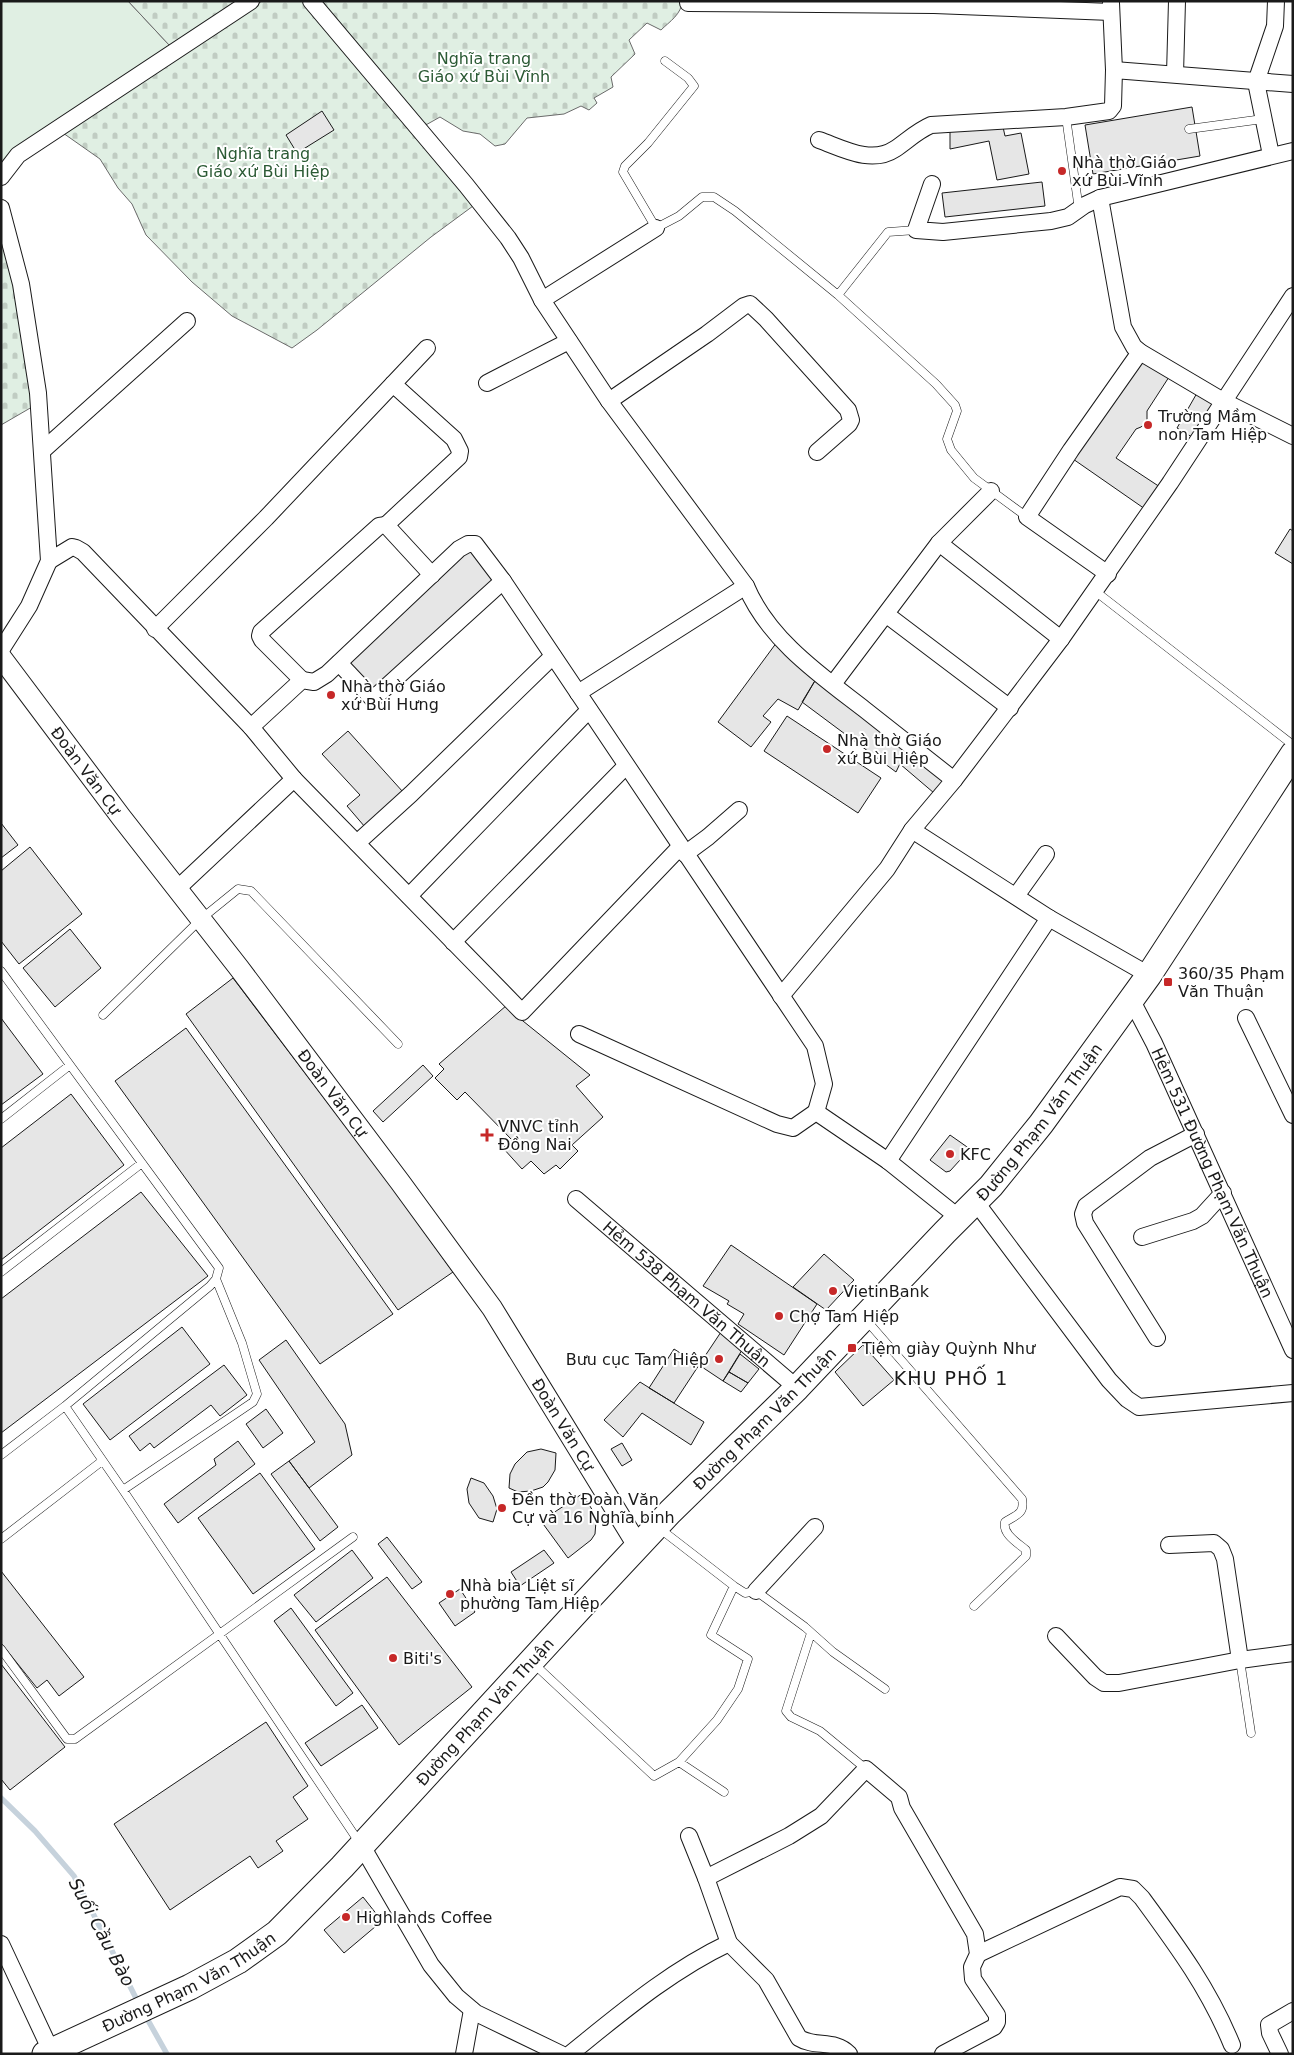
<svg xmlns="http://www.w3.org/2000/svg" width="1294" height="2055" viewBox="0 0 1294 2055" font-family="'DejaVu Sans',sans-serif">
<defs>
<pattern id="cemetery-stones" width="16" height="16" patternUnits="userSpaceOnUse" patternTransform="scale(1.25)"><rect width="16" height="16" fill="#e0efe3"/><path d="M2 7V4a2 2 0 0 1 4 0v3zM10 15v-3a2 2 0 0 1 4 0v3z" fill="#c0ccc2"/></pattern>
</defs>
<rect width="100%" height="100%" fill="#fff"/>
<path fill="#e0efe3" stroke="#6a6a6a" d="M 1,1 L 128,1 L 170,46 L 1,164 Z"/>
<path fill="url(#cemetery-stones)" stroke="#6a6a6a" d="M 128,1 L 238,1 L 170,46 Z
M 262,1 L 303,1 L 473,206 L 431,237 L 317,330 L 292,348 L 232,316 L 192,282 L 146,235 L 132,204 L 118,188 L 100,159 L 63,133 Z
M 320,1 L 682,1 C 682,14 669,22 661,30 L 647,23 L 629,40 L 635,54 L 611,77 L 613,87 L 594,98 L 597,103 L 589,110 L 581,106 L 564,114 L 527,118 L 505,144 L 495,146 L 480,134 L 463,131 L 440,117 L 424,126 Z
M 1,234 L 15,291 L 32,407 L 1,425 Z"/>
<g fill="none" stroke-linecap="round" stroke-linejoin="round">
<path stroke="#c6d2dc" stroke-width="5.5" d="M 1,1798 L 35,1831 L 74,1876 L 139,2004
M 145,2015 L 167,2054"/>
</g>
<path fill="#e6e6e6" stroke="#1a1a1a" d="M 1192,107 L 1200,156 L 1093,174 L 1085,125 Z
M 322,111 L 334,130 L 297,153 L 286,135 Z
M 1003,127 L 1005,136 L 1021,133 L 1029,174 L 997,180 L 989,141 L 950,149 L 950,130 Z
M 1042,182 L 1045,206 L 945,217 L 942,193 Z
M 1142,360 L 1169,377 L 1147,411 L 1147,422 L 1141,427 L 1136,429 L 1116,458 L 1160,487 L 1145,509 L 1073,459 Z
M 1197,393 L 1214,403 L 1192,437 L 1177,428 Z
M 1290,529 L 1293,531 L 1293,564 L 1275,553 Z
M 468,551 L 476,554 L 495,580 L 373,691 L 348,662 Z
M 777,642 L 816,679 L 798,710 L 778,699 L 763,716 L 771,722 L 751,747 L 718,722 Z
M 816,679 L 906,751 L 896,772 L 802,702 Z
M 787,716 L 881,778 L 858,813 L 764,751 Z
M 348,731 L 403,792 L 365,827 L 347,806 L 360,795 L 322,754 Z
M 906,751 L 944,781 L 934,793 L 900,764 Z
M 1,823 L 18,845 L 1,858 Z
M 30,847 L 82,914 L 19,964 L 1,941 L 1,871 Z
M 70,929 L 101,968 L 55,1007 L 23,968 Z
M 233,978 L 393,1189 L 453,1272 L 398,1310 L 186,1014 Z
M 507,1005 L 518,1017 L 590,1075 L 576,1086 L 603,1117 L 572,1145 L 578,1151 L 560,1169 L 556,1165 L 544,1174 L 531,1161 L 522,1169 L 503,1148 L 512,1140 L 465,1092 L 457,1100 L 435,1078 L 444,1069 L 439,1064 Z
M 1,1018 L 43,1074 L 1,1105 Z
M 186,1028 L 393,1314 L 320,1364 L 115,1081 Z
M 423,1065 L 433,1076 L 383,1122 L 373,1111 Z
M 71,1094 L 124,1165 L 1,1260 L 1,1148 Z
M 950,1135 L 970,1149 L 950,1171 L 946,1172 L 930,1160 Z
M 141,1192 L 208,1276 L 1,1433 L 1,1299 Z
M 731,1245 L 817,1304 L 784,1355 L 738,1324 L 744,1314 L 727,1304 L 729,1301 L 703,1286 Z
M 824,1254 L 854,1280 L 826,1310 L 793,1287 Z
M 182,1327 L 210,1364 L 110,1440 L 83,1404 Z
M 721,1332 L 742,1350 L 723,1381 L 699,1365 Z
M 286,1340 L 345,1424 L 352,1455 L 309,1488 L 289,1461 L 315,1442 L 259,1360 Z
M 863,1345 L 894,1380 L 863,1406 L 835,1372 Z
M 674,1349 L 699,1365 L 674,1403 L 649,1388 Z
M 740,1354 L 759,1369 L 748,1383 L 729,1372 Z
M 224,1365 L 247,1395 L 220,1416 L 211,1405 L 154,1448 L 150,1443 L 140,1451 L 129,1436 Z
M 729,1372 L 748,1383 L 741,1392 L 723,1381 Z
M 640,1382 L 704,1422 L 691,1445 L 642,1413 L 623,1437 L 604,1420 Z
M 266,1409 L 283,1433 L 263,1448 L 246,1424 Z
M 238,1441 L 255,1464 L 178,1523 L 164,1504 L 216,1465 L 214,1459 Z
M 622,1443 L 632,1460 L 622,1466 L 611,1449 Z
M 541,1449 L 556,1453 L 555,1470 L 548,1482 L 543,1487 L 531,1491 L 518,1492 L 509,1488 L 510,1474 L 515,1464 L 527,1452 Z
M 289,1461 L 338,1527 L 320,1541 L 271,1474 Z
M 260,1473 L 315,1549 L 253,1594 L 198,1518 Z
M 471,1478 L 484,1483 L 493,1496 L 497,1509 L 493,1522 L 479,1518 L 469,1503 L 467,1489 Z
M 582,1494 L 595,1514 L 596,1521 L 595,1534 L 591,1540 L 568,1558 L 541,1521 Z
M 387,1537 L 422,1582 L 412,1589 L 378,1544 Z
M 352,1550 L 373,1578 L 316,1622 L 294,1595 Z
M 544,1550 L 554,1563 L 520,1586 L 511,1572 Z
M 1,1571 L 84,1677 L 59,1696 L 47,1680 L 37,1688 L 1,1643 Z
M 387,1577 L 472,1687 L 399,1745 L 315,1630 Z
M 460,1589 L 475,1612 L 455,1626 L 439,1603 Z
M 291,1608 L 353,1693 L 336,1706 L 274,1621 Z
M 1,1664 L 65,1747 L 10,1790 L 1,1779 Z
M 362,1705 L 378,1728 L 321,1766 L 305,1743 Z
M 266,1722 L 308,1786 L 293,1797 L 308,1819 L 276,1841 L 283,1851 L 258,1868 L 250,1856 L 170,1910 L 114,1824 Z
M 363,1897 L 382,1921 L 344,1953 L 324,1930 Z"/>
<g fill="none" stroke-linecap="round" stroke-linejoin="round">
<g stroke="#1a1a1a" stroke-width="9">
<path id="service" d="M 665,61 L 688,78 L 694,86 L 648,143 L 625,166 L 623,172 L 656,228 L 679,216 L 702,197 L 714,197 L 735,211 L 838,295
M 1066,117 L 1079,210
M 1189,129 L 1263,119
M 916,230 L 888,232 L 838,295 L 936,384 L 955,405 L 957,411 L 947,439 L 951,450 L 974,478 L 1027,517
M 1095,591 L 1293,745
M 1,971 L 219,1268 L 216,1279 L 210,1286 L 65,1406 L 1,1455
M 103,1015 L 201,919 L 238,889 L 251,891 L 398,1044
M 1,1119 L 70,1065
M 1,1272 L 142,1163
M 867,1321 L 1022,1499 C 1025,1514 1016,1515 1005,1522 C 1002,1534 1018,1543 1026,1550 L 1026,1556 L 974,1606
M 65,1406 L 123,1490 L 359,1842
M 123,1490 L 253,1402 L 257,1394 L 242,1343 L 216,1279
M 659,1528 L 734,1586 L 745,1593 L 756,1591 L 805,1627 L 833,1652 L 885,1689
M 1,1539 L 102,1461
M 811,1633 L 786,1711 L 791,1717 L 820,1731 L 866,1769
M 1,1649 L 67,1739 L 75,1739 L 353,1537
M 1240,1660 L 1251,1733
M 534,1664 L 654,1776 L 679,1762 L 717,1720 L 738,1689 L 748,1659 L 711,1635 L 734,1586
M 679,1762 L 724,1792"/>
</g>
<g stroke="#1a1a1a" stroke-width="18">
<g id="minor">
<path d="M 311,1 L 466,185 L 508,238 L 521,258 L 542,300 L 609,401 L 746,586 C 768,639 820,675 864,709 C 894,733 924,756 954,780"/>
<path d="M 688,1 L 688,3 L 934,5 L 1111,12"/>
<path d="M 1111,3 L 1114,70"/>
<path d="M 1175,74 L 1177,1"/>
<path d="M 1256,82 L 1275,26 L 1276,1"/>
<path d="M 1256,82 L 1271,155"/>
<path d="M 819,140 C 842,148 871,165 895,149 C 907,141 917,131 931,125 L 1066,117 L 1109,111 L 1113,106 L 1114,70 L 1293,84"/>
<path d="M 1,177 L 18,155 L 251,1"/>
<path d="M 932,184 L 916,230 L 943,232 L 1051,221 L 1068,217 L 1085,205 L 1100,198 L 1293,151"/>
<path d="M 1100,198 L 1123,327 L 1134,347 L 1140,352 L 1223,401 L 1293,436"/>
<path d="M 1,208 L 21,284 L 38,393 L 49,561 L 29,606 L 1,650"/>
<path d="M 542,300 L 656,228"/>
<path d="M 487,383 L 569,341"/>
<path d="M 393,384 L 427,348"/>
<path d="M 609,401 L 707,334 L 744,306 L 750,304 L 766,319 L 848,410 L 851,420 L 849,424 L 817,452"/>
<path d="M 42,451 L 187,321"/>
<path d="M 939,543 L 1061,639"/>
<path d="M 49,561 L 72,547 L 76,548 L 83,552 L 251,727 L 294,779 L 522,1012 L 680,847"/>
<path d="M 1108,574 L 1027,517 L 1071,450 L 1140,352"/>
<path d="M 887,615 L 1010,708"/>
<path d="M 155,629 L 266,518 L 393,384 L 454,439 L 460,451 L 459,457 L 386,525"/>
<path d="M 339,663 L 373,699 L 503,581"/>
<path d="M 302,680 L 262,640 L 260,636 L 261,632 L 379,526 L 386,525 L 432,575"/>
<path d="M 833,684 L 939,543 L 991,491"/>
<path d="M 578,693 L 746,586"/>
<path d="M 251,727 L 302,680 L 314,682 L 327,674 L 459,549 L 468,544 L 475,544 L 503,581 L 815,1046 L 824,1084 L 816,1112"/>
<path d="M 912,830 L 1049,918 L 1149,975"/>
<path d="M 357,843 L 411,794 L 553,656"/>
<path d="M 685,854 L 708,837 L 739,810"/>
<path d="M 178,888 L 294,779"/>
<path d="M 409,896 L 589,710"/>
<path d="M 1016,896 L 1046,854"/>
<path d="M 453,942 L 626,766"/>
<path d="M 781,996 L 887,869 L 912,830 L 954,780 L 1061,639 L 1170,483 L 1293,296"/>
<path id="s1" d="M 1131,999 L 1154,1043 L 1293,1350"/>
<path d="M 1246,1018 L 1293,1115"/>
<path d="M 579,1034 L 777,1124 L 793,1128 L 816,1112 L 888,1161 L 958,1217"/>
<path d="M 888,1161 L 1049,918"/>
<path id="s2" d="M 576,1199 L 797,1388"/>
<path d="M 975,1201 L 1109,1380 L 1127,1399 L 1139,1407 L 1293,1393"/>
<path d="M 1142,1237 L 1193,1221 L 1202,1216 L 1223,1193"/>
<path d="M 1157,1338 L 1085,1223 L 1083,1214 L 1086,1206 L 1150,1158 L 1196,1134"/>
<path d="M 1169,1545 L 1214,1543 L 1221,1549 L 1225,1559 L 1240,1660"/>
<path d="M 756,1591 L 815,1527"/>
<path d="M 1056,1636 L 1095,1677 L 1104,1683 L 1119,1683 L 1240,1660 L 1293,1653"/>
<path d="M 362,1846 L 431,1965 L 456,1996 L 476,2013 L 561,2054"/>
<path d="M 706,1878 L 789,1836 L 821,1816 L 866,1769 L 899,1797 L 902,1808 L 975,1934 L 978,1954 L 972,1967 L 973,1979 L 997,2015 L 997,2022 L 994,2027 L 943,2054"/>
<path d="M 729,1943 L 766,1980 L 799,2038 C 815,2048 835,2039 849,2054"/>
<path d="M 1,1944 L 51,2051"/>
<path d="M 978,1954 L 1120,1887 L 1133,1889 L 1142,1898 C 1178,1947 1209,1989 1232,2045"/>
<path d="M 464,2054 L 472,2010"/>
<path d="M 570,2054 C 621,2013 670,1971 729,1943 L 706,1878 L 689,1836"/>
<path d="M 1280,2054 L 1270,2033 L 1269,2025 L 1293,2011"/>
</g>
</g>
<g stroke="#1a1a1a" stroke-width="22">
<g id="tertiary">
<path id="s3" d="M 1,657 L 121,817 L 239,968 L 400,1182 L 492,1308 L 638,1546"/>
</g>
</g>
<g stroke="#1a1a1a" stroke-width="27">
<g id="primary">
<path id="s4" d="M 45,2054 L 190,1987 L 238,1961 L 277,1933 L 342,1867 L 581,1607 L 670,1512 L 797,1388 L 945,1232 L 991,1186 L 1041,1124 L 1149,975 L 1293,754"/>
</g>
</g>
<use href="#service" stroke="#fff" stroke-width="8"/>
<use href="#minor" stroke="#fff" stroke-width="16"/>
<use href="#tertiary" stroke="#fff" stroke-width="20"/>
<use href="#primary" stroke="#fff" stroke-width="25"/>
</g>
<g fill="#c62828" stroke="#fff" stroke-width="2">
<circle cx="1062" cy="171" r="5"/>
<circle cx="1148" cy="425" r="5"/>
<circle cx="331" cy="695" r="5"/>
<circle cx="827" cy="749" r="5"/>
<rect x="1163" y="977" width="10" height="10" rx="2.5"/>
<path d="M484.5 1127.5h5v5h5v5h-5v5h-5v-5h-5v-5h5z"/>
<circle cx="950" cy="1154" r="5"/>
<circle cx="833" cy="1291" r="5"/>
<circle cx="779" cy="1316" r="5"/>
<rect x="847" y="1343" width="10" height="10" rx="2.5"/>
<circle cx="719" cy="1359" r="5"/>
<circle cx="502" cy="1508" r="5"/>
<circle cx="450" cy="1594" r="5"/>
<circle cx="393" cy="1658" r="5"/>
<circle cx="346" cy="1917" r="5"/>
</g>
<g text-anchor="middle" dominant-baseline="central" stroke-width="4" stroke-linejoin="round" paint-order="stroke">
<g font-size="16" fill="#2b5a34" stroke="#fff">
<text x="484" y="58">Nghĩa trang<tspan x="484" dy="18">Giáo xứ Bùi Vĩnh</tspan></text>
<text x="263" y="153">Nghĩa trang<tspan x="263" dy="18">Giáo xứ Bùi Hiệp</tspan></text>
</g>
<g font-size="16" fill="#1a1a1a" stroke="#fff" text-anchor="start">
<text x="1072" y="162">Nhà thờ Giáo<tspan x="1072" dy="18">xứ Bùi Vĩnh</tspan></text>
<text x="1158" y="416">Trường Mầm<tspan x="1158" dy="18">non Tam Hiệp</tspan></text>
<text x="341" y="686">Nhà thờ Giáo<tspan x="341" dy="18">xứ Bùi Hưng</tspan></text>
<text x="837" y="740">Nhà thờ Giáo<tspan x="837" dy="18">xứ Bùi Hiệp</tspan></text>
<text x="1178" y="973">360/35 Phạm<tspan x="1178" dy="18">Văn Thuận</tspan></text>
<text x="498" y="1126">VNVC tỉnh<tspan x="498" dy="18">Đồng Nai</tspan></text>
<text x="960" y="1154">KFC</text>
<text x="843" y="1291">VietinBank</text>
<text x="789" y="1316">Chợ Tam Hiệp</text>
<text x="862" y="1348">Tiệm giày Quỳnh Như</text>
<text x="709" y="1359" text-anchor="end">Bưu cục Tam Hiệp</text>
<text x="512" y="1499">Đền thờ Đoàn Văn<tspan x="512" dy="18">Cự và 16 Nghĩa binh</tspan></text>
<text x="460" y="1585">Nhà bia Liệt sĩ<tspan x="460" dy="18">phường Tam Hiệp</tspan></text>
<text x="403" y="1658">Biti's</text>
<text x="356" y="1917">Highlands Coffee</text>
</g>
<g font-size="16" fill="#1a1a1a" stroke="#fff">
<text stroke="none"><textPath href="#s3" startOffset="142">Đoàn Văn Cự</textPath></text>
<text stroke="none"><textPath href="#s3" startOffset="548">Đoàn Văn Cự</textPath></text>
<text stroke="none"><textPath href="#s4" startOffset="1376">Đường Phạm Văn Thuận</textPath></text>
<text stroke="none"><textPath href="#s1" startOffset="192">Hẻm 531 Đường Phạm Văn Thuận</textPath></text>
<text stroke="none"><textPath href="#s2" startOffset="146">Hẻm 538 Phạm Văn Thuận</textPath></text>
<text stroke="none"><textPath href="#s4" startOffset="971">Đường Phạm Văn Thuận</textPath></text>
<text stroke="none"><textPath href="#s3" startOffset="952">Đoàn Văn Cự</textPath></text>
<text stroke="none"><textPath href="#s4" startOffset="566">Đường Phạm Văn Thuận</textPath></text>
<text stroke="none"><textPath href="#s4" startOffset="161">Đường Phạm Văn Thuận</textPath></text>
</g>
<g font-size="18" font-style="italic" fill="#1a1a1a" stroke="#fff">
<text transform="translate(102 1932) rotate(62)">Suối Cầu Bào</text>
</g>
<g font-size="19" letter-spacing="1" fill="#1a1a1a" stroke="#fff">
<text x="951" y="1378">KHU PHỐ 1</text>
</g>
</g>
<rect width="1294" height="2055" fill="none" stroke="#1a1a1a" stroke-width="5"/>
</svg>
